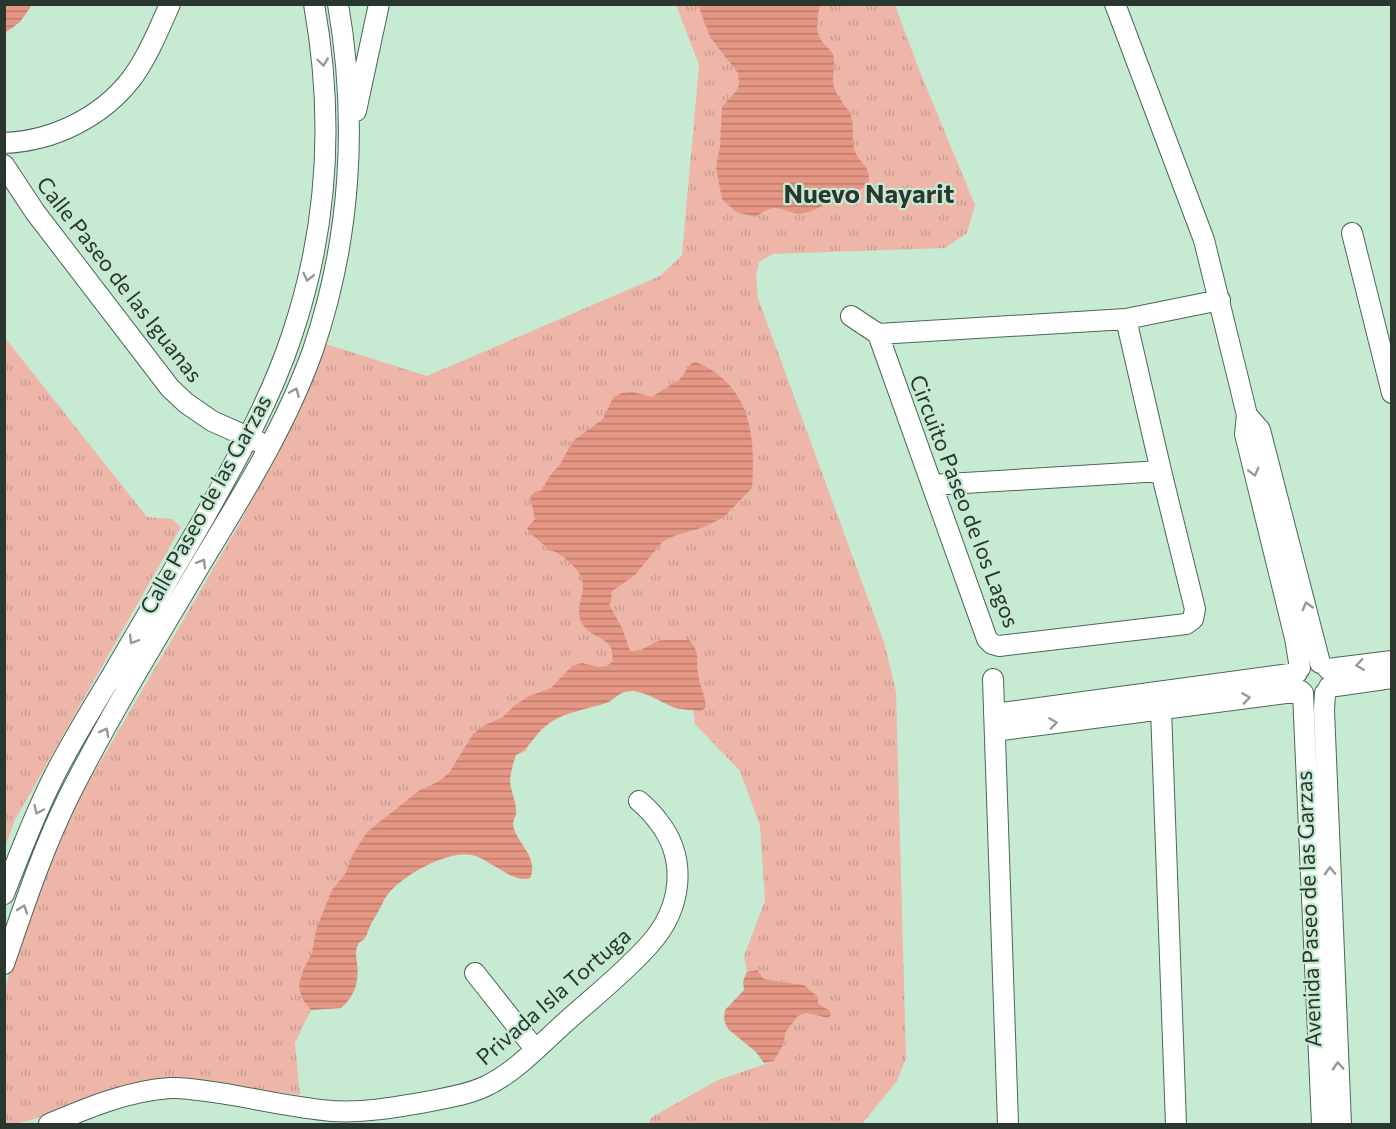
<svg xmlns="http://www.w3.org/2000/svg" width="1396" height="1129" viewBox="0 0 1396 1129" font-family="Commissioner,sans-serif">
<defs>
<pattern id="grass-tufts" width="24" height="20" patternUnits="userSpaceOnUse" patternTransform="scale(1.5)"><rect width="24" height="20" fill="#edb6a9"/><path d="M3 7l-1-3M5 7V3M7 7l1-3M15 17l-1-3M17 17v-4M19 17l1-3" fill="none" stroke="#cb9d92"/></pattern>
<pattern id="water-rules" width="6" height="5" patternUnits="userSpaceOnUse" patternTransform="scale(1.5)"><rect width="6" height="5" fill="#e59784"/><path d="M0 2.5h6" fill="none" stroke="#ba7c6c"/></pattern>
</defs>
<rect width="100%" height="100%" fill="#c7ead3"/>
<path fill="url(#grass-tufts)" d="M 676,5 L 895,5 L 918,67 L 975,205 L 967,233 L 945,248 L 773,254 L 759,262 L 756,276 L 758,298 L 885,645 L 896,692 L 906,1058 L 897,1081 L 862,1124 L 648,1124 L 652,1117 L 718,1080 L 774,1061 L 784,1043 L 785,1033 L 798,1016 L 806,1013 L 827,1018 L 830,1011 L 818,1003 L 818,997 L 804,985 L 764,979 L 757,970 L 747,972 L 744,956 L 765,901 L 760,826 L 740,771 L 695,724 L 693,710 L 674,708 L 656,697 L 633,691 L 618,693 L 609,702 L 562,715 L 546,726 L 530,741 L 526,751 L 516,755 C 513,763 510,774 510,782 C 511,793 517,803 516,814 C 515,817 513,821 513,823 C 513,841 540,856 530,878 C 513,884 490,859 472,855 C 447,849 392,880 383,902 C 380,908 376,912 373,918 C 370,924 369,933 364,939 C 361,943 360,940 358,945 C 355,950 356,957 357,963 C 359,983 355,995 341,1008 L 311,1010 L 295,1043 L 300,1095 C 242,1088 181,1077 122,1087 C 82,1093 44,1124 5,1124 L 5,993 L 10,967 L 45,870 L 81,795 L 238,526 L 280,449 L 326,344 L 427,376 L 660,276 L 682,255 L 699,65 Z
M 5,338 L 147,517 L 172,519 L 181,527 L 15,820 L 5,847 Z"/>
<path fill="url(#water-rules)" d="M 4,5 L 32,5 L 20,22 L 5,33 Z
M 698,5 L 820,5 C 817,19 814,32 824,44 C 828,48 831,50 833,55 C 836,66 831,77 834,87 C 838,100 849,107 852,120 C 854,130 851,142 855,152 C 862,167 872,166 868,185 C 858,192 848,191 837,197 C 828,201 818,210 808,212 C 784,219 781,196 756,217 L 736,212 L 722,199 L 716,167 L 720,146 L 722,107 L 737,90 L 739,84 L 738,73 L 710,37 Z
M 696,362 C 751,385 756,436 752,488 L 724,517 L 704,527 L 674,536 L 662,542 L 635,575 L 612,591 L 611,602 L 609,604 L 622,628 L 630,651 C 644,654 650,641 664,640 C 669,640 683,640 689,640 C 700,651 696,659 698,673 C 699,684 705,695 706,707 L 701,711 C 693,710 681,710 673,707 C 660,702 650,694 635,691 C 620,689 617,699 606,703 C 585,710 563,712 545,726 C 534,736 529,749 516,755 C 513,763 510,774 510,782 C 511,793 517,803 516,814 C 515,817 513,821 513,823 C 513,841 540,856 530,878 C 513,884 490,859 472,855 C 447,849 392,880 383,902 C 379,912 372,920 368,931 C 367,933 366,937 364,939 C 360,943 360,940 358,945 C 355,950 356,957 357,963 C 359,983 355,995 341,1008 L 311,1010 L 303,1000 L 300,992 L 299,984 L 304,968 L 312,953 L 316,930 L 332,890 L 345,874 L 353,854 L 367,832 L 420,790 L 438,782 L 449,773 L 473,734 L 485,725 L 502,718 L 514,706 L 527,697 L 551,688 L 572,666 L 582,663 L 599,667 L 607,666 L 612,662 C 616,636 594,641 583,625 C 572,609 589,592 580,575 C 578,570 572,565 568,561 C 562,555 556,551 548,550 L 543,544 L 530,533 L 527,528 L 535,519 L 530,497 L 535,492 L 541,491 L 550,476 L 560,464 L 573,441 L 603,419 L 613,398 L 622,393 L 633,392 L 652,397 C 656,394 678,381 680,379 C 687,372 686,364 696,362 Z
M 757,970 L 764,979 L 804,985 L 818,997 L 818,1003 L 830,1011 L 831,1015 L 828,1018 L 806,1013 L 798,1016 L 785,1033 L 784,1043 L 774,1061 L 764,1063 L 756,1052 L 728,1029 L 724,1020 L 725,1010 L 744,990 L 743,981 L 747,972 Z"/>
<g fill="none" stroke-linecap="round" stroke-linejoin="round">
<g stroke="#4a6855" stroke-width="22">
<path id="minor" d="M 1115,4 L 1204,240 L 1247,415 L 1245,434 L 1295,638 L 1300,668
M 356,111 L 379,4
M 4,143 C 54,141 102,117 132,78 C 148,56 159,29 170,4
M 4,165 L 35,212 L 170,388 L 186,403 L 212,421 L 259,442
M 1352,233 L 1392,393
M 851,316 L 878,334 L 987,639 L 992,644 L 999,646 L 1186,624 L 1193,619 L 1195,609 L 1161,471 L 1126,319
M 878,334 L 1126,319 L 1220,300
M 1247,415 L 1260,430 L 1320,663
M 932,485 L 1161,471
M 1328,669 L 1392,661
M 993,679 L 1008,1124
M 1329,687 L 1392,678
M 1159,692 L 1161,709 L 1176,1124
M 1303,693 L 1322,1124
M 1325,693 L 1324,710 L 1341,1124
M 994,714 L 1297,673
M 995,731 L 1301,691
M 4,894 C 19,855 34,816 53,778 C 70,744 91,710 111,677 C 142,624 173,571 204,518 C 237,459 271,399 292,335 C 328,228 334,115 314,4
M 4,964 C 24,906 43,848 70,794 C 110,715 157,638 202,562 C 243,494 286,426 313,350 C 351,239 358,120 338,4
M 475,973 L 535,1049
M 49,1124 C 87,1108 127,1091 170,1088 C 186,1087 203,1091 220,1093 C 257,1099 295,1108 332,1111 C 366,1113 398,1107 431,1101 C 450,1097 471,1094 488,1085 C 518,1070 544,1041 569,1019 C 596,995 625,972 649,945 C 681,910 689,860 658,821 C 653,814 646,807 639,801"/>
</g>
<use href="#minor" stroke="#fff" stroke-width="20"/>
</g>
<defs><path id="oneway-chevron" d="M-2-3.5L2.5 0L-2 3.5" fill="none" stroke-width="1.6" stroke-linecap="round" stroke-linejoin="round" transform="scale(1.5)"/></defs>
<g stroke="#949b96">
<use href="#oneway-chevron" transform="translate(323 62) rotate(82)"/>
<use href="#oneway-chevron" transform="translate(308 277) rotate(103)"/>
<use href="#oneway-chevron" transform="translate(295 392) rotate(-67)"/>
<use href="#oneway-chevron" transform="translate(1254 472) rotate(76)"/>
<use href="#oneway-chevron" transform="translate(202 563) rotate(-59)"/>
<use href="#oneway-chevron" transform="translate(1307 606) rotate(-105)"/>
<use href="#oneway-chevron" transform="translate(133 640) rotate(121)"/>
<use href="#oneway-chevron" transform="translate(1360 665) rotate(172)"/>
<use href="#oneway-chevron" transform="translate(1246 698) rotate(-8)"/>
<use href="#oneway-chevron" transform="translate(1053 723) rotate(-8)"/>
<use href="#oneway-chevron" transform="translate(105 732) rotate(-61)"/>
<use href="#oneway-chevron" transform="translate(38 810) rotate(115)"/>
<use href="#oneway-chevron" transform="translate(1330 871) rotate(-92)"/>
<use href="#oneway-chevron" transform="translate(23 909) rotate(-71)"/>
<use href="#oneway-chevron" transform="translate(1338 1066) rotate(-92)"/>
</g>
<g text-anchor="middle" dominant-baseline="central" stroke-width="4.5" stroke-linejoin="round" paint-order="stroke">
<g font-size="22" fill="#2a372e" stroke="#c7ead3">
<text transform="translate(120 279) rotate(52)">Calle Paseo de las Iguanas</text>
<text transform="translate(965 501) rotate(69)">Circuito Paseo de los Lagos</text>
<text transform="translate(205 504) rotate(-61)">Calle Paseo de las Garzas</text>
<text transform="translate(1308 909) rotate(-92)">Avenida Paseo de las Garzas</text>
<text transform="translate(553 996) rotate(-41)">Privada Isla Tortuga</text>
</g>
<g font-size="26" font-weight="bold" fill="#2a372e" stroke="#c7ead3">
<text x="869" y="192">Nuevo Nayarit</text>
</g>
</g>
<rect width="1396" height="1129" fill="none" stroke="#2a372e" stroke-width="12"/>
</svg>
